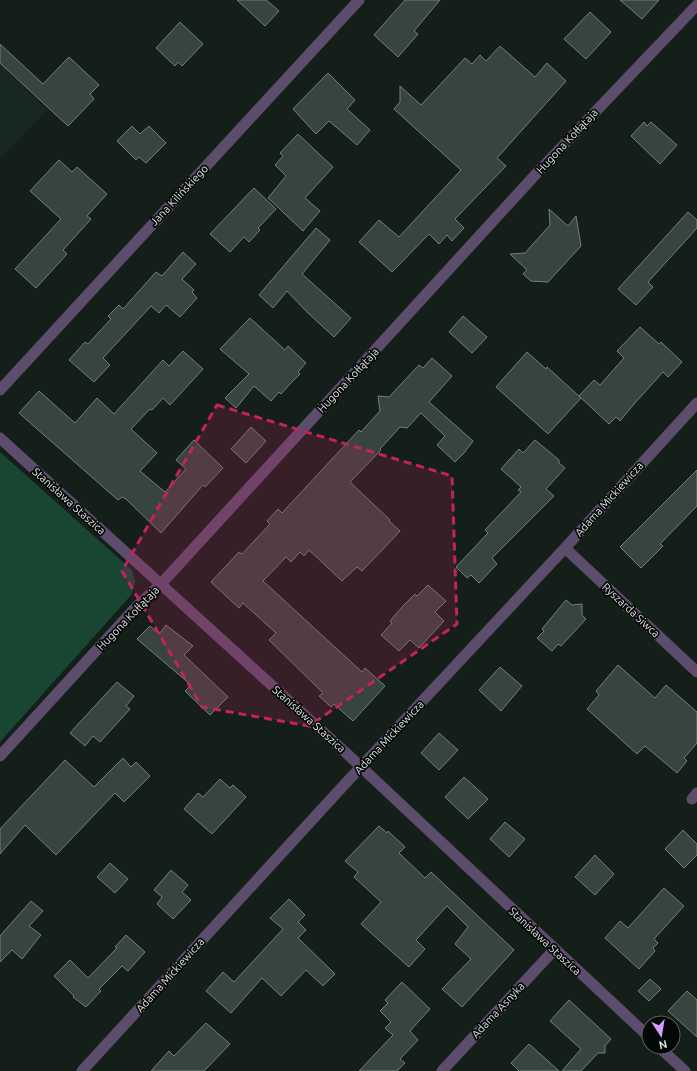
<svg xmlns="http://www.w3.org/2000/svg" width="697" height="1071" viewBox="0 0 697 1071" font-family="Ubuntu,sans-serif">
<rect width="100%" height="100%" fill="#141f19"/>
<path fill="#16281f" d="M 0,64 L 47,110 L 0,159 Z"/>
<path fill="#194633" d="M 0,452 L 132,570 L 135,581 L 132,594 L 0,742 Z"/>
<path fill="#38443e" stroke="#738079" d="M 237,0 L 266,0 L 279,11 L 265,26 Z
M 405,0 L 440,0 L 414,31 L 418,34 L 398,57 L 374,35 Z
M 620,0 L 659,0 L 642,19 Z
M 590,12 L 611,32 L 586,59 L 564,39 Z
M 180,22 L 203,44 L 182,66 L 178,62 L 175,66 L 156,48 Z
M 0,44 L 43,84 L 69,57 L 99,85 L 90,94 L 94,99 L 68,126 L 0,63 Z
M 500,46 L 535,77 L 547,63 L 566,81 L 497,158 L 506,166 L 455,219 L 464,228 L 452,241 L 447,235 L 439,244 L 429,234 L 392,272 L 359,242 L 379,220 L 399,237 L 461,170 L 394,109 L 400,102 L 400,86 L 421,105 L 465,58 L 472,64 L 480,55 L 486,61 Z
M 328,73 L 355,100 L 347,109 L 370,130 L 357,145 L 329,121 L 316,134 L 293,109 Z
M 644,122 L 647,126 L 651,122 L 677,145 L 660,164 L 631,136 Z
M 132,126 L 140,134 L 149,126 L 166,143 L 146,163 L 139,157 L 136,160 L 117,141 Z
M 298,134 L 333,167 L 305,198 L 320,211 L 303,231 L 268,198 L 286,176 L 275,165 L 283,156 L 280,153 Z
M 59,160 L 72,172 L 77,167 L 107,194 L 87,216 L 91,219 L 63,250 L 67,254 L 36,288 L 15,269 L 61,219 L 30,191 Z
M 254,188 L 276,209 L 258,228 L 260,230 L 249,242 L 244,237 L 230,252 L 210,234 Z
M 549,209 L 568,226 L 576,216 L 581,246 L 548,282 L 531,281 L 523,274 L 527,270 L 510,254 L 525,253 L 550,225 Z
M 688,212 L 697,220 L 697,228 L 648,282 L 653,287 L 636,305 L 618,289 Z
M 316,228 L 330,240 L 302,274 L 351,318 L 334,337 L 308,313 L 287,291 L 273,308 L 259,295 Z
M 183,252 L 196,264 L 182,279 L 194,290 L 192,292 L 197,298 L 180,317 L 166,305 L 159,313 L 151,306 L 103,358 L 110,365 L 94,382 L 69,360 L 85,342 L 88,344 L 111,319 L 108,316 L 119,305 L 123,309 L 156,272 L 162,276 Z
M 463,316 L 487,337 L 472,353 L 449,332 Z
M 250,318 L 285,350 L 288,346 L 306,363 L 298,372 L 300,374 L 290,384 L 281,394 L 279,392 L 271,401 L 254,386 L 236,408 L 225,398 L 249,374 L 220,349 Z
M 640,327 L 659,344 L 661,342 L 682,362 L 668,377 L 663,372 L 634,404 L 620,421 L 616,417 L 609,424 L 579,396 L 594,380 L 600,385 L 624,358 L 617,351 Z
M 183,351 L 203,369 L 170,405 L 163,398 L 152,410 L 150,409 L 131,429 L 157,453 L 140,471 L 165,492 L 186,469 L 176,460 L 194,440 L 223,468 L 205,487 L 203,485 L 161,533 L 126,499 L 122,497 L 118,500 L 19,413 L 39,391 L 75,423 L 97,398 L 114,414 L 163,360 L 169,366 Z
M 527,352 L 546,369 L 547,367 L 581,398 L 548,434 L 496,387 Z
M 432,358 L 452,376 L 429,402 L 473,441 L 464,453 L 455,462 L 437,445 L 445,436 L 421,413 L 407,428 L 400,427 L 380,449 L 381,450 L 350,482 L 390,520 L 389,521 L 400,531 L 384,548 L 362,571 L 357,567 L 342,581 L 309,550 L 304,556 L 300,552 L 291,562 L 286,557 L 263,581 L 362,672 L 365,668 L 385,686 L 353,721 L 334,704 L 331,707 L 319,696 L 323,693 L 269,640 L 276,633 L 243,603 L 239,608 L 211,582 L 239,552 L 242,554 L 270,524 L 267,521 L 278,509 L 282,513 L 359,430 L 361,432 L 380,411 L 378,396 L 389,397 L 419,365 L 423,368 Z
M 251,427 L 266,441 L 246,463 L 231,449 Z
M 535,440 L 559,460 L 559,463 L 565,468 L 546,489 L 554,496 L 492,558 L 497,564 L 479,583 L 471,575 L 467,578 L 456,567 L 488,533 L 485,530 L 521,492 L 518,490 L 521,487 L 501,469 L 519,449 L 523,453 Z
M 697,470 L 697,506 L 660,544 L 663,546 L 641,568 L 620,547 Z
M 428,585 L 446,601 L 435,612 L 444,621 L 419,648 L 410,640 L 399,651 L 381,635 L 392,623 L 390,621 L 402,607 L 415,594 L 417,596 Z
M 566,600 L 572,605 L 582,604 L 582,615 L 586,619 L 561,646 L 558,644 L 552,651 L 537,638 L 544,631 L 542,629 Z
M 166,625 L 193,646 L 184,655 L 228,697 L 210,715 L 185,691 L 191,685 L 137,639 L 150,626 L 159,634 Z
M 618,665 L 655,698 L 666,685 L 697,712 L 697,743 L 684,758 L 687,761 L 677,773 L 645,746 L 637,754 L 587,709 L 599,695 L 596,691 Z
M 500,667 L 522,686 L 501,711 L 479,690 Z
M 117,682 L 134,696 L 126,706 L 130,709 L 100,742 L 93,736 L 85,746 L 70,733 Z
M 439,733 L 458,750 L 439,770 L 421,753 Z
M 123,758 L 131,767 L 136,762 L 150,776 L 124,802 L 115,793 L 56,855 L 25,825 L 0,854 L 0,829 L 65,760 L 94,787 Z
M 464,777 L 488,799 L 468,819 L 445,797 Z
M 220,779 L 230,788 L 233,785 L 246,797 L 212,834 L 184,809 L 198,793 L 203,797 Z
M 505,822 L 525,839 L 509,857 L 490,839 Z
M 379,826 L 387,833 L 388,831 L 405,847 L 399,853 L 425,878 L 431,872 L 514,950 L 462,1007 L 442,989 L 471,959 L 455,944 L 468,927 L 447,906 L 416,940 L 425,949 L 409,967 L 361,924 L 381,902 L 354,877 L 358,872 L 345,861 Z
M 683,830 L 697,844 L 697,855 L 684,868 L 665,849 Z
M 595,855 L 614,874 L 595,895 L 575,877 Z
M 110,863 L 128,879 L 115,893 L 97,877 Z
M 171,870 L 188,885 L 182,892 L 191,900 L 173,919 L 157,904 L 162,897 L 154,890 Z
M 664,888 L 684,906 L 654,939 L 658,943 L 653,948 L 655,951 L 639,969 L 605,938 L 620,921 L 628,928 Z
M 289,899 L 305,915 L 298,922 L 306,930 L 298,938 L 335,974 L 323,986 L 306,970 L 281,996 L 262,978 L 231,1013 L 206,991 L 223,972 L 234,982 L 283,929 L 270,918 Z
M 31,901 L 43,911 L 29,926 L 41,935 L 22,959 L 12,950 L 0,962 L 0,936 Z
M 126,935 L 145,952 L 128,971 L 122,966 L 99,989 L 101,991 L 86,1007 L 73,997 L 74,996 L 54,976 L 70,960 L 88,978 L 117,948 L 115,947 Z
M 650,979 L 661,989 L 649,1001 L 638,991 Z
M 402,982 L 430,1009 L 410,1031 L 418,1040 L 400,1059 L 405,1063 L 397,1071 L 359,1071 L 393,1035 L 385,1028 L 391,1022 L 380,1011 L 388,1003 L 385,1000 Z
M 687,991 L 697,1000 L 697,1037 L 668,1011 Z
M 569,1000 L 611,1039 L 605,1046 L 605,1053 L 598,1053 L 581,1071 L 562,1071 L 581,1049 L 550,1021 Z
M 206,1023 L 230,1044 L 204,1071 L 151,1071 L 169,1051 L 174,1056 Z
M 529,1044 L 559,1071 L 519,1071 L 511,1063 Z"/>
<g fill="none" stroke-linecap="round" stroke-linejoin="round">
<path stroke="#5d4c6b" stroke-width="11" d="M 0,390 L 359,0
M 0,438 L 344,751 L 649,1037
M 565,548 L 697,672
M 0,756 L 137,606 L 161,584 L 536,174 L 697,5
M 692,799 L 697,793
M 659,1047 L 685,1071
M 82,1071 L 344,785 L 565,548 L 697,403
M 442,1071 L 554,950"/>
</g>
<path fill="#c32262" fill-opacity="0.2" stroke="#c32262" stroke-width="3" stroke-dasharray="8 5" stroke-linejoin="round" d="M 217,405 L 452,476 L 457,624 L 309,726 L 202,707 L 122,571 Z"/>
<g text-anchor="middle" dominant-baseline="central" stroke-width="3.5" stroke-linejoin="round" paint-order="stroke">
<g font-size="11" fill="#dee5e1" stroke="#040806">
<text transform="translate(567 141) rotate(-47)">Hugona Kołłątaja</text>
<text transform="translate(179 195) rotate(-47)">Jana Kilińskiego</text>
<text transform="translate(348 380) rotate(-47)">Hugona Kołłątaja</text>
<text transform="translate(609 499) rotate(-48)">Adama Mickiewicza</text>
<text transform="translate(69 501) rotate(42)">Stanisława Staszica</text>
<text transform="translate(631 610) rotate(43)">Ryszarda Siwca</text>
<text transform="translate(128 618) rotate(-46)">Hugona Kołłątaja</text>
<text transform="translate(309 719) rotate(42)">Stanisława Staszica</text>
<text transform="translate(389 737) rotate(-47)">Adama Mickiewicza</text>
<text transform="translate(545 941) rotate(43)">Stanisława Staszica</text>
<text transform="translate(170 975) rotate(-48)">Adama Mickiewicza</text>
<text transform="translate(498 1010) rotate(-47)">Adama Asnyka</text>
</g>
</g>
<g transform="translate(661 1035) rotate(168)"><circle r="19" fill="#040806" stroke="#5b605e"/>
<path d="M0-3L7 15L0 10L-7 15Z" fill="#d29dfd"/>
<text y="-6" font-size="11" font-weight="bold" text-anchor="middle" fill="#dee5e1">N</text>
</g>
</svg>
